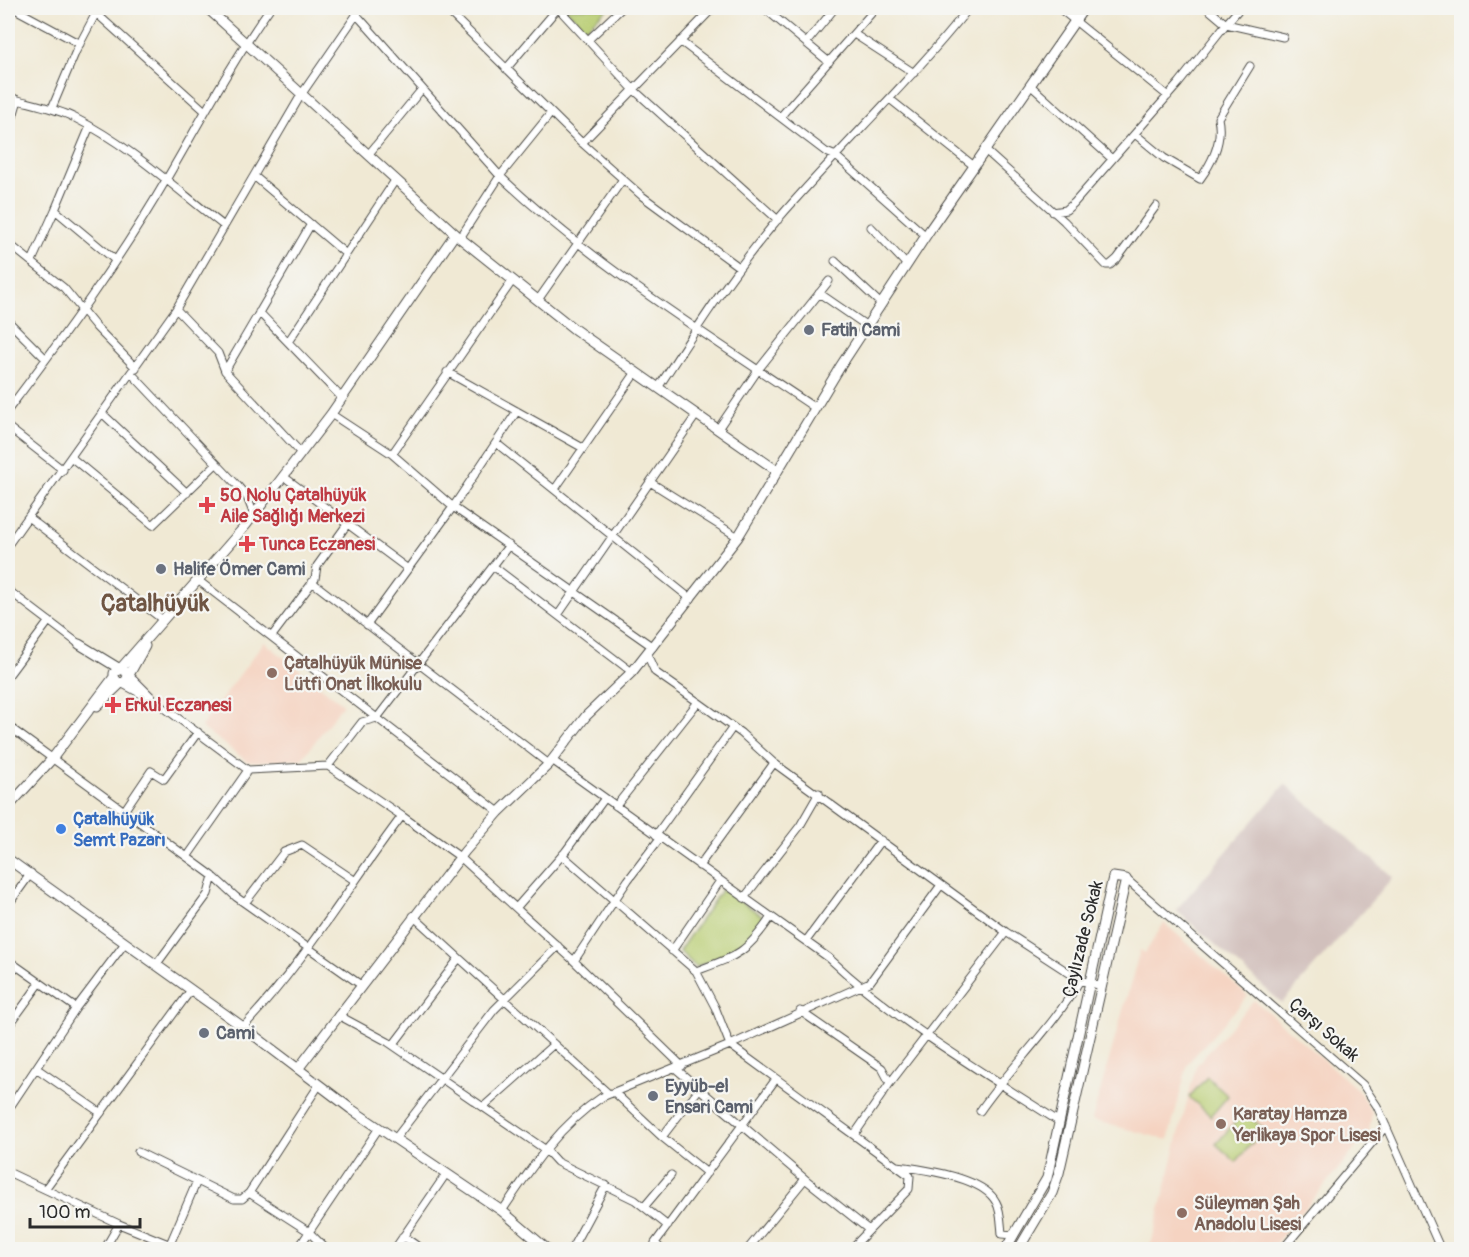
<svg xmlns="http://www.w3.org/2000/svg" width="1469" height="1257" viewBox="0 0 1469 1257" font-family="Pangolin,sans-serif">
<rect width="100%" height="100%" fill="#f6f6f2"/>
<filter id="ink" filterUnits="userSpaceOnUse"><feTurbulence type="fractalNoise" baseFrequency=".0167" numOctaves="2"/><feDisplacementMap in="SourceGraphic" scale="12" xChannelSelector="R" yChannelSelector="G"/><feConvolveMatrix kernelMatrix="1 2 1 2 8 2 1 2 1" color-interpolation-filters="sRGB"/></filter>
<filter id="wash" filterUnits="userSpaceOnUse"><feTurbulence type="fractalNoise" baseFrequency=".008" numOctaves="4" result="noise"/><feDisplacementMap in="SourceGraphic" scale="24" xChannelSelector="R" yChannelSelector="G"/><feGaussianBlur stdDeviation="1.35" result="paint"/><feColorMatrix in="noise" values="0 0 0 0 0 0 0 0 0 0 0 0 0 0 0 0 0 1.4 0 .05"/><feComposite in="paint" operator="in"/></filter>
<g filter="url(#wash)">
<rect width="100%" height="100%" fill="#f0e9d4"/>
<path fill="#f5d3c1" d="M 264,642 L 343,704 L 302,759 L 248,762 L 201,727 Z
M 1164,923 L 1248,996 L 1188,1063 L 1168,1140 L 1092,1120 L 1140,950 L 1145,953 Z
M 1254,1000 L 1358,1090 L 1372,1113 L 1369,1132 L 1271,1249 L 1146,1250 L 1152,1241 L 1196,1066 Z"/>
<path fill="#d1c0bc" d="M 1285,784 L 1393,877 L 1282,1003 L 1176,910 Z"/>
<path fill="#b7cc70" stroke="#717c4e" stroke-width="1.5" d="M 565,8 L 608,8 L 585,29 Z
M 722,889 L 766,918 L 744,946 L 696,967 L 679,951 Z
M 1207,1077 L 1228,1096 L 1211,1116 L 1189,1097 Z
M 1244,1112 L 1264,1129 L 1236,1162 L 1216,1144 Z"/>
</g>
<g filter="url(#ink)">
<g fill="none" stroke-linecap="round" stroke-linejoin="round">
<g stroke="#494844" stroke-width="9">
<path id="street" d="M 13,8 L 80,44
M 100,8 L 96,13 L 205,111
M 445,8 L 582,143 L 713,8
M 558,8 L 633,89 L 778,220
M 764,8 L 829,62
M 1059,8 L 1168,96
M 1240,8 L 1226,24 L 1283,37
M 356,14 L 500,176 L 460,238
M 854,34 L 914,73
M 588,40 L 622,8
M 680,41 L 826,152 L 836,156 L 926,236
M 807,42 L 835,8
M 506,69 L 558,8
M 1030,85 L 1112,159
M 8,96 L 18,100
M 891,100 L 974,166
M 52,108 L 76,51 L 96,13
M 551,113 L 500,176 C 595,266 707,335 815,408
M 781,116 L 876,8
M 90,126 L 55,210 L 115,260
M 8,133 L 18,100 C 37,105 57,109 75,118 C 129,145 176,189 224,226
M 1135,134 L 1164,158 L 1200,179 C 1214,160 1223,140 1218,118 L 1250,66
M 582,143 L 642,196 L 739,267
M 985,150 L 1064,221 L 1106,265 L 1110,265 L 1117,259 L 1156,206
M 368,155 L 422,89
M 254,176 L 346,254
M 1053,212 L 1066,210 L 1074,203 L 1179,83 L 1226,24 L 1207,8
M 871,227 L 907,265
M 8,243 L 64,288 L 96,327 L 136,368
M 32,261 L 55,210
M 835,261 L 881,304
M 819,293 L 867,326
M 538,300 L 623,179
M 176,309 L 218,353 L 225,371 L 301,453
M 259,312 L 342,398
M 8,321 L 46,359
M 288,342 L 396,179
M 225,371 L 311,224
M 447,372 L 583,448
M 132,374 L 237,485 L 247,497 L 254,515
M 658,388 C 698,326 737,265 786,210 C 846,142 912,79 969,8
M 8,410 C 64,336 119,261 166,180 C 200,122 231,63 270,8
M 103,414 L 187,493
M 331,414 L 392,454 L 453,507 L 653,647
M 8,427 L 63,470
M 718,429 L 758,370 L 829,281
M 496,443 L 691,599
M 392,454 L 513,280
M 72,458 L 153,525 L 216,464
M 283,476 L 408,569
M 650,482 L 738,537
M 555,489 L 636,372
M 29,518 L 163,620
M 8,545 L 176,309 L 301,95 L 361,8
M 493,566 L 632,672
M 199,581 L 499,812
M 312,582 L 549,764
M 8,590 L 79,644
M 558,615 L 697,414
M 367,625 L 453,507 L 517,411
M 272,636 L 315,579 L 317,566 L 348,523
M 647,654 L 655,672 L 698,702
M 8,676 L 49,621
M 151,698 L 248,770 L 328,766 L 402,816
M 8,726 L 213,876 L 236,897 L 361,985
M 552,760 L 829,958 C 897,1022 979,1070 1058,1121
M 328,766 L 362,722 L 377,718 L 509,545
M 616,806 L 698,702 L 741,733 L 774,763 L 1006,932 L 1080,980 L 1101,986
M 124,811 L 151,771 L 164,779 L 198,732
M 656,835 L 733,727
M 187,857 L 248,770
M 699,866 L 774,763
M 1126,879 L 1363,1085 L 1377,1106 L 1441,1250
M 744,898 L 800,826 L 819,793
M 245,903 L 284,852 L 302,845 L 354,880
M 8,905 L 31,873
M 516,908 L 565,852 L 605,798
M 806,941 L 881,840
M 672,951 L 720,881
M 459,958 L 609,1094
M 8,960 L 76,1008
M 574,961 L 682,1066
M 156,965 L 208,894 L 213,876
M 696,971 C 736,956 746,954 771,917
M 800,1011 L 882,1068 L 890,1083 L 854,1135
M 338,1015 L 388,1042 L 546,1150 L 557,1162 L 635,1200 L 668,1226
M 8,1027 L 40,983
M 243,1027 C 304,963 349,886 402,816 L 460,857 L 574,961 L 628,880 L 660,838
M 393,1045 L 459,958 L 413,916
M 36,1068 L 101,1113
M 675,1068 L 805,1179 L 747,1250
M 890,1083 L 1006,932
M 615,1093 L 662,1137 L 707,1173
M 483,1107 L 554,1044
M 8,1110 L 76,1008 L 125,943
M 980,1111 C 1011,1066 1053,1028 1080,980
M 662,1137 L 699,1089
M 395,1139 L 494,1010 L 558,946
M 138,1152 L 234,1199 L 242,1199 L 249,1193 L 308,1231 L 327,1250
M 897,1166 C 923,1169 983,1177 996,1202 C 1001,1210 1001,1224 1002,1234 L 1014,1235
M 8,1172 L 119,1224 L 183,1250
M 805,1179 L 869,1230
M 45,1189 L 191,990
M 249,1193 L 319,1085
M 644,1207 L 671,1175
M 502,1211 C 531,1168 558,1126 602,1097 L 730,1045 L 715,1007 L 696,971 L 562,855
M 403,1236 L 423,1250
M 170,1244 L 197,1181
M 104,1250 L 119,1224
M 297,1250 L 379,1128
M 394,1250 L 446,1174
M 571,1250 L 606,1185
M 662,1250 L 655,1243 L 776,1079
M 850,1250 L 909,1189 L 910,1176 L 730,1045 L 870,982 L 941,885
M 1282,1250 L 1386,1126"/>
</g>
<g stroke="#494844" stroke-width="11">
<path id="secondary" d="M 207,8 L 460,238 L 574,329 L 776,470
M 79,644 L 120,669
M 121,668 L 246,525 L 331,414 L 455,234
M 128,673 L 120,669 L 114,673 L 114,677 L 118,683 L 125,682 L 145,646
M 128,675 L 151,698
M 123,683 L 147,696
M 97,706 L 121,683
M 8,807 L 52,759 L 114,677
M 8,859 L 243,1027 L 351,1109 L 502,1211 L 548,1250
M 298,1069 L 465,851 L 499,812 L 549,764 L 586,716 L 632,672 L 738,537 L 840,367 L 931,228 L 1084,8
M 1005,1250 L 1047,1178 L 1113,877 L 1126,879 L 1059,1173 L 1052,1193 L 1018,1250"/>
</g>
<use href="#street" stroke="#fff" stroke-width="7"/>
<use href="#secondary" stroke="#fff" stroke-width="9"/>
</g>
</g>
<g fill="#6b7280" stroke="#f6f6f2" stroke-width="2">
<circle cx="809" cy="330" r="6"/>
<circle cx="161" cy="569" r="6"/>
<circle cx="204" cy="1033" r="6"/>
<circle cx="653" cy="1096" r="6"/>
</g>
<g fill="#e0444e" stroke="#f6f6f2" stroke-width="2">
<path d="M204 496h6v6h6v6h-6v6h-6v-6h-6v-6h6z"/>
<path d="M244 535h6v6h6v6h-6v6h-6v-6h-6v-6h6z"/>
<path d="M110 696h6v6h6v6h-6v6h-6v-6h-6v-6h6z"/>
</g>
<g fill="#8d6e63" stroke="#f6f6f2" stroke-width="2">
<circle cx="272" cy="673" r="6"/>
<circle cx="1221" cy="1124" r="6"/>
<circle cx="1182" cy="1213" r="6"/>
</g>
<circle fill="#3f7fe0" stroke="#f6f6f2" stroke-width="2" cx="61" cy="829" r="6"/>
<g text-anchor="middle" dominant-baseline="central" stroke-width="4.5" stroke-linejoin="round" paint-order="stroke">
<g font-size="18" font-weight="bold" fill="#5b616d" stroke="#f6f6f2" text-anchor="start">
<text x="821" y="330">Fatih Cami</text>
<text x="173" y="569">Halife Ömer Cami</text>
<text x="216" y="1033">Cami</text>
<text x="665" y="1086">Eyyüb-el<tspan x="665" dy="21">Ensari Cami</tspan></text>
</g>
<g font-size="18" font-weight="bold" fill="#be3a42" stroke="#f6f6f2" text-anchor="start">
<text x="220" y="495">50 Nolu Çatalhüyük<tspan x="220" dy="21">Aile Sağlığı Merkezi</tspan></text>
<text x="259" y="544">Tunca Eczanesi</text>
<text x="125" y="705">Erkul Eczanesi</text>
</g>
<g font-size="18" font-weight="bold" fill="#785e54" stroke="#f6f6f2" text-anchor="start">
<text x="284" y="663">Çatalhüyük Münise<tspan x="284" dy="21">Lütfi Onat İlkokulu</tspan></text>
<text x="1233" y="1114">Karatay Hamza<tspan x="1233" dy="21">Yerlikaya Spor Lisesi</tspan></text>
<text x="1194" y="1203">Süleyman Şah<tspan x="1194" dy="21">Anadolu Lisesi</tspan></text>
</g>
<g font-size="18" font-weight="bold" fill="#366cbe" stroke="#f6f6f2" text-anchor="start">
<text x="73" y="819">Çatalhüyük<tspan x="73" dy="21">Semt Pazarı</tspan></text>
</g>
<g font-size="18" fill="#2b2b2b" stroke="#f6f6f2">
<text transform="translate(1083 939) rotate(-76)">Çaylızade Sokak</text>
<text transform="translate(1324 1030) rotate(41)">Çarşı Sokak</text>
</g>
<g font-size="24" font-weight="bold" fill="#6f5543" stroke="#f6f6f2">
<text x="155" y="603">Çatalhüyük</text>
</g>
</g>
<rect width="1469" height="1257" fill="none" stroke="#f6f6f2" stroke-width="30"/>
<path d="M30 1218v9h110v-9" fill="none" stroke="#2b2b2b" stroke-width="3"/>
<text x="39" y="1218" font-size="18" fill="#2b2b2b" stroke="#f6f6f2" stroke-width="4.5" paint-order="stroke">100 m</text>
</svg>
